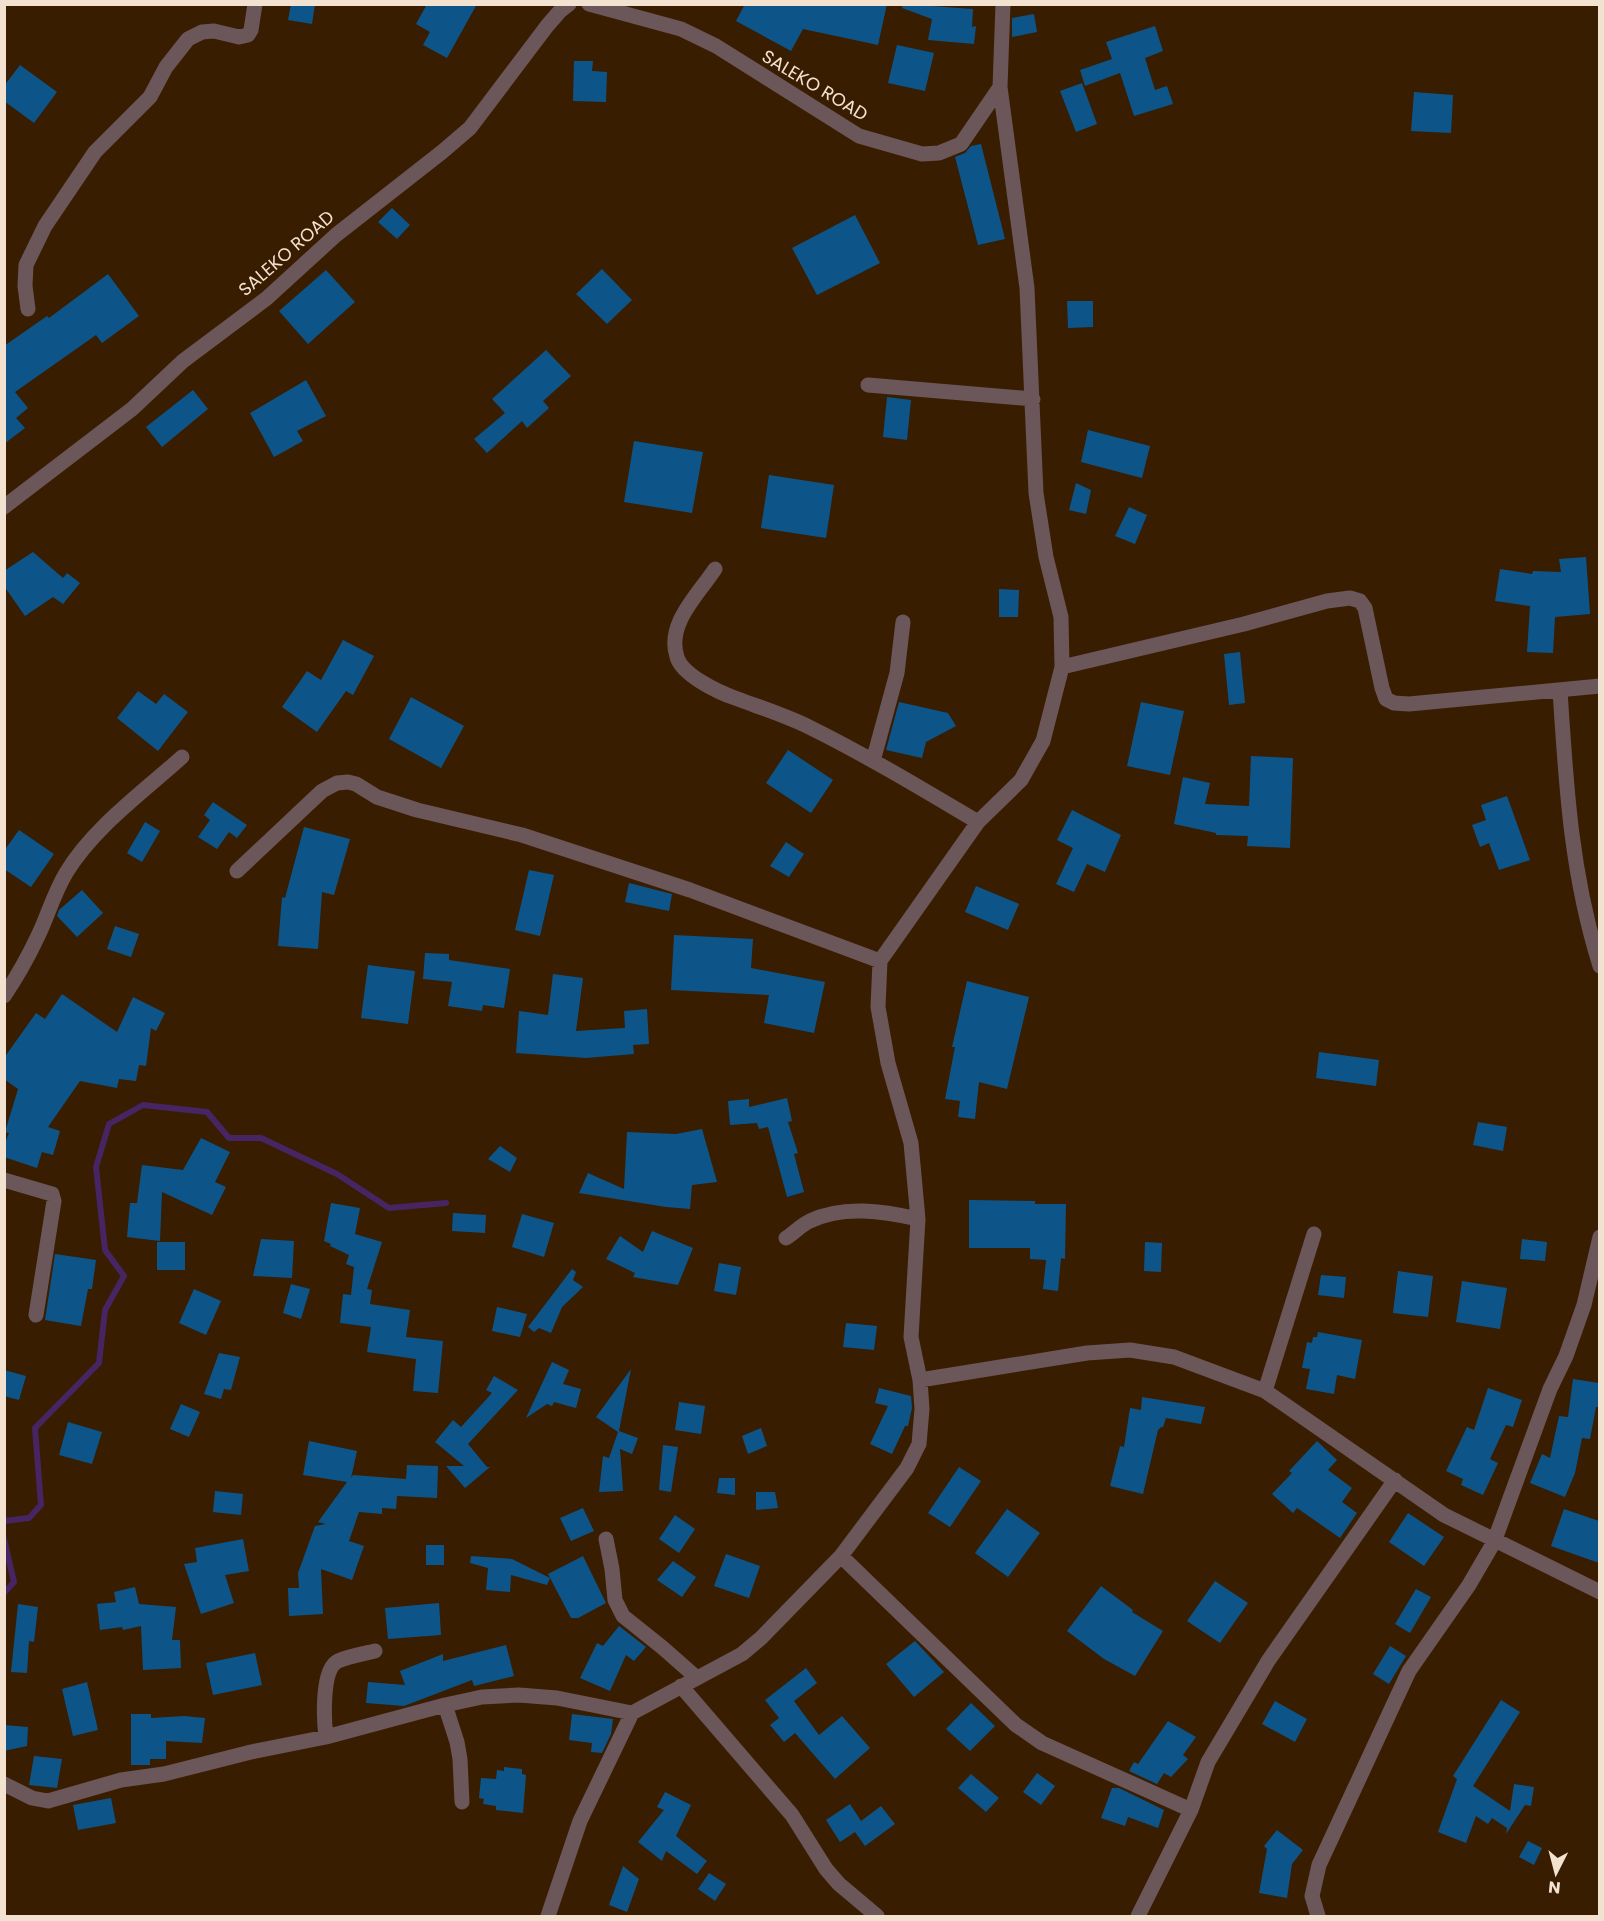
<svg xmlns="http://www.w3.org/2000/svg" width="1604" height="1921" viewBox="0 0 1604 1921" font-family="Poppins,sans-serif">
<rect width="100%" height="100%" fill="#381d00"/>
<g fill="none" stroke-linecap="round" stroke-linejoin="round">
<path stroke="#462562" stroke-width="6" d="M 4,1521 L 29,1518 L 41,1505 L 35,1428 L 99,1363 L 105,1310 L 124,1276 L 105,1250 L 96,1167 L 109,1124 L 143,1105 L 207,1112 L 229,1138 L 261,1138 L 337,1174 L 389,1208 L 446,1203
M 4,1539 L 14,1582 L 4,1593"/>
</g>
<path fill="#0d5589" d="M 291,4 L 315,4 L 312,24 L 288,20 Z
M 427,4 L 477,4 L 447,58 L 423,45 L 430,32 L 416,24 Z
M 745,4 L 887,4 L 878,45 L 803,29 L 791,51 L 736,21 Z
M 903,4 L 973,9 L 972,27 L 976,26 L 974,44 L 928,40 L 932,19 L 902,8 Z
M 1034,14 L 1037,32 L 1012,37 L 1012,18 Z
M 1155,26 L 1163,51 L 1145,58 L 1155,90 L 1167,86 L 1173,104 L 1134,116 L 1120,73 L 1085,86 L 1080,70 L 1112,59 L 1106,42 Z
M 897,45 L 934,53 L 925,91 L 888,83 Z
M 574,61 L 593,61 L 592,71 L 607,72 L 606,102 L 573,101 Z
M 20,65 L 57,92 L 34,123 L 4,101 L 4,86 Z
M 1082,83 L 1097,124 L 1076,132 L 1060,91 Z
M 1414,92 L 1453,95 L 1451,133 L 1411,131 Z
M 981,144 L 1005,239 L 978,245 L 955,157 L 965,153 L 971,146 Z
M 392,208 L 410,225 L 397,239 L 378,222 Z
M 855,215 L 880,263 L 817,295 L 792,248 Z
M 602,269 L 632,300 L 607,324 L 576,294 Z
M 326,270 L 355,302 L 308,344 L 279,311 Z
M 108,274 L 139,316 L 102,343 L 96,335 L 15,392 L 28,408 L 16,418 L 25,428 L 4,444 L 4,346 L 47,316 L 49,318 Z
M 1067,301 L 1093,301 L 1093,327 L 1068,328 Z
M 546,350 L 571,376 L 543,401 L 549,408 L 527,428 L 522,421 L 487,453 L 474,439 L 505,413 L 492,399 Z
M 306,380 L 326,416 L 297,431 L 303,441 L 274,457 L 250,413 Z
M 193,390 L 208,409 L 162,447 L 146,427 Z
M 887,397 L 911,400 L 907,440 L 883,437 Z
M 1088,430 L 1150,446 L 1142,478 L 1081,462 Z
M 634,441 L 703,452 L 692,513 L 624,502 Z
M 769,475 L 834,485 L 826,538 L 761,528 Z
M 1076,483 L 1091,490 L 1086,514 L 1069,510 Z
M 1129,507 L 1147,515 L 1135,544 L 1115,536 Z
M 33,552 L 63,578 L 67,573 L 80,583 L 63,604 L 53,597 L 25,616 L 4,586 L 4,571 Z
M 1586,557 L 1590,614 L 1555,617 L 1553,653 L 1527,652 L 1530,606 L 1495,601 L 1500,569 L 1532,574 L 1533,571 L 1561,572 L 1559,559 Z
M 999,589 L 1019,590 L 1018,617 L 999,617 Z
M 343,640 L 374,656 L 353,695 L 346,691 L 317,732 L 282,707 L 307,671 L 321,680 Z
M 1240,652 L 1245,703 L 1229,705 L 1224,654 Z
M 138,691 L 156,704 L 164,694 L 188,712 L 158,751 L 117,718 Z
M 411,697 L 464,726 L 441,768 L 389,739 Z
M 899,702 L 948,713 L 956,726 L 926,742 L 922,758 L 886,750 Z
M 1141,702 L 1184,711 L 1170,775 L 1127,766 Z
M 788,750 L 833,780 L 811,813 L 766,783 Z
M 1251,756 L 1293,758 L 1290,848 L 1247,846 L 1248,836 L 1216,835 L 1216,833 L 1174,824 L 1183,777 L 1210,783 L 1205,804 L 1249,806 Z
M 1507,796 L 1530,860 L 1499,870 L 1489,843 L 1480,847 L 1472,825 L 1486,820 L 1481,805 Z
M 213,802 L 247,825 L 237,838 L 229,832 L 217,849 L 198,837 L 210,820 L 204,815 Z
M 1072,810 L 1121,835 L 1105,872 L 1087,864 L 1074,892 L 1056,884 L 1073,848 L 1057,840 Z
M 145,822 L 160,831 L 142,862 L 127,853 Z
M 304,827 L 350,839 L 334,895 L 322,892 L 318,949 L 278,946 L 282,897 L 285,898 Z
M 19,830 L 54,854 L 31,887 L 4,869 L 4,851 Z
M 786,842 L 804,854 L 789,877 L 770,866 Z
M 529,870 L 554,875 L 540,936 L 515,930 Z
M 629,883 L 672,894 L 669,911 L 625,902 Z
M 976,886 L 1019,904 L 1008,930 L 965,912 Z
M 82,890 L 103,913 L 77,937 L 57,916 L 59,910 Z
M 115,926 L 139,934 L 131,957 L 107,949 Z
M 674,935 L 753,939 L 751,968 L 825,982 L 814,1033 L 764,1023 L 769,995 L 671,990 Z
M 425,953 L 449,954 L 449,960 L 510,969 L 504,1008 L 483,1005 L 482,1011 L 448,1006 L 452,982 L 423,979 Z
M 368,965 L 415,971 L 408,1024 L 361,1018 Z
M 553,974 L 583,978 L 576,1031 L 625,1028 L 624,1011 L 647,1009 L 649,1044 L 633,1045 L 634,1054 L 586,1058 L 516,1053 L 519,1011 L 548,1015 Z
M 967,981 L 1029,997 L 1007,1089 L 979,1082 L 975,1119 L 958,1117 L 960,1101 L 945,1099 L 955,1047 L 952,1047 Z
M 62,994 L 117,1032 L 133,997 L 165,1013 L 156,1031 L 151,1028 L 146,1066 L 139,1065 L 136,1081 L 119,1079 L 117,1088 L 80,1081 L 48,1127 L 60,1131 L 53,1155 L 42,1152 L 37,1168 L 4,1157 L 4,1146 L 9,1133 L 5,1132 L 18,1089 L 4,1079 L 4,1058 L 36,1013 L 45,1019 Z
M 1319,1052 L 1379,1060 L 1376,1086 L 1316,1078 Z
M 787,1098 L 792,1121 L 788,1122 L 798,1153 L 794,1154 L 804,1192 L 787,1197 L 768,1127 L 759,1129 L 757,1123 L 730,1125 L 728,1101 L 749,1099 L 749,1107 Z
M 1478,1122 L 1507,1127 L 1503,1151 L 1473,1145 Z
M 702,1129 L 717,1182 L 692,1185 L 690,1209 L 666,1207 L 579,1193 L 588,1173 L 624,1189 L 627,1132 L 676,1134 Z
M 201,1138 L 230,1152 L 215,1182 L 226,1187 L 212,1215 L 162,1192 L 160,1241 L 127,1237 L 130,1203 L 137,1203 L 142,1165 L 183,1170 Z
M 500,1146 L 517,1158 L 510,1172 L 488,1159 Z
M 969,1200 L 1035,1201 L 1035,1204 L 1066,1204 L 1065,1259 L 1061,1258 L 1058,1291 L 1043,1289 L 1046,1260 L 1030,1259 L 1030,1248 L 969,1248 Z
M 331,1203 L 360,1208 L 355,1234 L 382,1242 L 367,1289 L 372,1290 L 370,1304 L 410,1310 L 406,1337 L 443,1341 L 438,1393 L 413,1391 L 416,1359 L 367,1352 L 371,1327 L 340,1323 L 343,1294 L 351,1295 L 354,1267 L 346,1264 L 349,1255 L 330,1246 L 331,1244 L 324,1241 Z
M 453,1213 L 486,1215 L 485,1233 L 452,1231 Z
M 522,1214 L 554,1223 L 544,1257 L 512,1247 Z
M 652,1231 L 693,1248 L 678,1285 L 633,1277 L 635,1273 L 606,1259 L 620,1236 L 643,1252 Z
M 261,1239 L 294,1241 L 292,1278 L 253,1276 Z
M 1522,1239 L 1547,1242 L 1545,1261 L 1520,1259 Z
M 157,1242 L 185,1242 L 185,1270 L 157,1270 Z
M 1145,1242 L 1162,1243 L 1161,1272 L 1144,1271 Z
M 55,1254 L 96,1260 L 92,1289 L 88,1289 L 81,1326 L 45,1320 Z
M 719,1263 L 741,1267 L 736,1295 L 714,1291 Z
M 572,1269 L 576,1272 L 573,1280 L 583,1287 L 562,1307 L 551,1333 L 539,1328 L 534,1332 L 528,1327 Z
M 1398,1271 L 1433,1276 L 1428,1317 L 1393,1313 Z
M 1321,1275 L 1346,1277 L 1344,1298 L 1318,1295 Z
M 1462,1281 L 1507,1288 L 1500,1329 L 1456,1322 Z
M 291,1284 L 310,1289 L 301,1319 L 283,1313 Z
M 194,1289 L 221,1301 L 206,1335 L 179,1323 Z
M 497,1307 L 527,1314 L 520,1337 L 492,1331 Z
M 846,1323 L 877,1326 L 874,1350 L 843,1347 Z
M 1318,1332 L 1362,1340 L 1355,1379 L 1337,1375 L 1334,1394 L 1306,1389 L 1310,1369 L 1302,1368 L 1307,1342 L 1312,1343 L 1313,1337 L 1317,1337 Z
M 219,1353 L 240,1357 L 231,1390 L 224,1389 L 221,1399 L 204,1394 Z
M 552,1362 L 569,1370 L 563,1384 L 581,1389 L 576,1408 L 554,1402 L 552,1406 L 547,1404 L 526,1418 Z
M 631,1369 L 619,1431 L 638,1438 L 632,1454 L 620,1449 L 623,1491 L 599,1492 L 603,1456 L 609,1458 L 618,1432 L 596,1417 Z
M 4,1370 L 26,1376 L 19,1400 L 4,1396 Z
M 494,1376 L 518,1390 L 468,1444 L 487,1467 L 490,1467 L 465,1488 L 446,1466 L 464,1466 L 435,1442 L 453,1420 L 461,1427 L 492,1393 L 486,1390 Z
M 1573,1379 L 1599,1383 L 1599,1407 L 1596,1407 L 1590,1439 L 1582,1438 L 1575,1473 L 1565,1497 L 1530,1483 L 1542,1454 L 1550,1458 L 1559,1416 L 1568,1417 Z
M 879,1388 L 911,1396 L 912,1408 L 908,1426 L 905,1426 L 892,1454 L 870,1444 L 888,1406 L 875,1403 Z
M 1488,1388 L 1522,1400 L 1513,1427 L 1506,1425 L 1490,1459 L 1498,1463 L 1483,1495 L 1461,1485 L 1463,1479 L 1446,1471 L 1467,1427 L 1474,1430 Z
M 1142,1397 L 1205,1407 L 1201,1424 L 1166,1418 L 1163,1427 L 1161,1427 L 1158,1430 L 1143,1494 L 1110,1486 L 1120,1446 L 1124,1447 L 1130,1408 L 1141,1410 Z
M 679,1402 L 705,1406 L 701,1434 L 675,1430 Z
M 181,1404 L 200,1412 L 189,1437 L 170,1429 Z
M 68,1422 L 102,1432 L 92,1464 L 59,1455 Z
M 761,1428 L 767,1446 L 748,1454 L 742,1436 Z
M 309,1441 L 357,1451 L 351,1478 L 353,1475 L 406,1479 L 407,1465 L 438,1466 L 437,1498 L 397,1496 L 396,1509 L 382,1508 L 382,1514 L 359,1512 L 349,1541 L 364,1546 L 352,1580 L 321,1569 L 323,1614 L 289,1616 L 288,1588 L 299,1588 L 298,1573 L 315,1526 L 326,1524 L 318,1522 L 347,1482 L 303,1475 Z
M 1317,1441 L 1337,1460 L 1328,1470 L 1352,1488 L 1342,1502 L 1357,1513 L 1340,1538 L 1297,1508 L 1293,1513 L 1272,1494 L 1292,1473 L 1289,1471 Z
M 663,1445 L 678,1447 L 671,1492 L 659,1490 Z
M 959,1467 L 981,1481 L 950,1527 L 928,1513 Z
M 719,1478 L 735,1478 L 735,1495 L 717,1493 Z
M 215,1491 L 243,1494 L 241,1515 L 213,1512 Z
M 756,1492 L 775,1492 L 778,1508 L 756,1510 Z
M 583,1508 L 594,1531 L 571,1541 L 560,1518 Z
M 1007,1509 L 1040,1533 L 1008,1577 L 975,1553 Z
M 1564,1509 L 1599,1521 L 1599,1563 L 1551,1546 Z
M 1408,1513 L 1444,1537 L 1424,1566 L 1389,1542 Z
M 675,1515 L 695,1529 L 679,1553 L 659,1539 Z
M 243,1539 L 249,1571 L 225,1575 L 234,1603 L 201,1614 L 184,1564 L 197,1562 L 195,1548 Z
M 426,1545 L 444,1545 L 444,1565 L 426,1565 Z
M 726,1554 L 760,1566 L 749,1598 L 714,1586 Z
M 471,1556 L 512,1559 L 550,1578 L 547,1585 L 511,1575 L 510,1592 L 486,1590 L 488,1568 L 470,1563 Z
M 583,1556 L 606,1603 L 578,1618 L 571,1618 L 548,1574 Z
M 673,1561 L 696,1577 L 682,1597 L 657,1580 Z
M 1215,1581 L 1248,1603 L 1220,1643 L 1187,1621 Z
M 1101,1586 L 1133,1610 L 1132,1612 L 1163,1631 L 1135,1676 L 1104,1659 L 1067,1631 Z
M 135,1587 L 139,1604 L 176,1607 L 172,1640 L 180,1640 L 181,1668 L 143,1670 L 141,1626 L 123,1630 L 122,1627 L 100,1630 L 97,1604 L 116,1602 L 114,1592 Z
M 1416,1589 L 1431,1597 L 1410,1633 L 1395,1624 Z
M 439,1603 L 441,1635 L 388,1639 L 385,1608 Z
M 18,1604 L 38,1607 L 34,1642 L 29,1641 L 27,1673 L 11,1672 Z
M 619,1626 L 646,1647 L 634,1661 L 626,1655 L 610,1691 L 580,1678 L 597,1643 L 603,1646 Z
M 915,1641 L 944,1672 L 914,1697 L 886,1664 Z
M 506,1645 L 514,1676 L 474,1686 L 472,1680 L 404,1706 L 366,1703 L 368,1682 L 405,1685 L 400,1671 L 443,1654 L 443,1661 Z
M 1390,1646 L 1406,1656 L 1389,1684 L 1373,1674 Z
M 255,1653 L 262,1685 L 213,1695 L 206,1663 Z
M 806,1668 L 817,1683 L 794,1701 L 819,1735 L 842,1716 L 870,1748 L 835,1779 L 795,1733 L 784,1742 L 770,1725 L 779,1718 L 765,1700 Z
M 87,1682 L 98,1730 L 73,1736 L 62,1689 Z
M 1501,1700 L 1520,1712 L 1473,1786 L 1510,1811 L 1514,1784 L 1534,1787 L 1531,1806 L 1525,1805 L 1506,1834 L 1507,1828 L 1492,1818 L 1488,1824 L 1476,1816 L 1466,1843 L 1438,1832 L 1457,1779 L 1453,1776 Z
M 1275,1701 L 1307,1719 L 1295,1742 L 1262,1724 Z
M 971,1703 L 995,1726 L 970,1751 L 946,1729 Z
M 131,1714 L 151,1714 L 151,1718 L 184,1716 L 205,1718 L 202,1743 L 166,1741 L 166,1759 L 150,1759 L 150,1765 L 131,1765 Z
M 572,1714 L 613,1719 L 611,1734 L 602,1753 L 591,1752 L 592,1743 L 569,1740 Z
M 1168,1721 L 1196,1737 L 1183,1755 L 1188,1759 L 1171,1777 L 1164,1773 L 1157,1784 L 1129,1771 L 1134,1762 L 1138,1764 Z
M 4,1725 L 28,1727 L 27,1746 L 4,1751 Z
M 34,1756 L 62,1759 L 57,1788 L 29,1785 Z
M 504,1767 L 522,1769 L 522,1774 L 526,1775 L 523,1813 L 496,1810 L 496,1806 L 483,1804 L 484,1799 L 479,1798 L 481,1778 L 496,1779 L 497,1770 L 504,1771 Z
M 1037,1773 L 1055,1786 L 1041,1805 L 1023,1792 Z
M 971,1774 L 999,1798 L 986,1812 L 958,1788 Z
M 1112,1788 L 1119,1788 L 1164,1810 L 1158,1828 L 1128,1817 L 1125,1826 L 1101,1818 Z
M 665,1792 L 691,1805 L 676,1836 L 707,1861 L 697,1874 L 666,1851 L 662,1861 L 638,1842 L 664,1810 L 657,1807 Z
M 111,1798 L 116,1823 L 78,1830 L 73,1805 Z
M 850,1804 L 861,1821 L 881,1806 L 895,1824 L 865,1846 L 855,1832 L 840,1842 L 826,1820 Z
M 1277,1830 L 1303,1850 L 1292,1864 L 1287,1898 L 1259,1893 L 1267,1849 L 1264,1846 Z
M 1528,1841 L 1542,1848 L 1534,1865 L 1519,1857 Z
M 623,1866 L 639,1879 L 627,1912 L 609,1905 Z
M 709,1873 L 726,1884 L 715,1901 L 698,1889 Z"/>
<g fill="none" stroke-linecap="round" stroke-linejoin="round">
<path stroke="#6b5659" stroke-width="15" d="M 589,4 L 681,29 L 716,46 L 859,136 L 922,154 L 939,153 L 961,144 L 1000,87
M 28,309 L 25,286 L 26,265 L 45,226 L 95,152 L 150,97 L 166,67 L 188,39 L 202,32 L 214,31 L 239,37 L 248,35 L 251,30 L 255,4
M 868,385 L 1033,399
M 4,507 L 132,409 L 183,361 L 267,298 L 336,235 L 442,152 L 470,128 L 547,26 L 560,11 L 569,4
M 715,569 C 698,595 666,624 677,657 C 682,675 718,692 735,698 C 759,707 784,715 807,726 C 866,755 922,789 978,822
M 1062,667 L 1244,624 L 1327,601 L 1350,598 L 1360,601 L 1365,608 L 1382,688 L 1386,699 L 1394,703 L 1409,704 L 1600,686
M 1560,690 C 1566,785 1571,874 1600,966
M 873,761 L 897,673 L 903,622
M 237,871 L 322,791 L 337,783 L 348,782 L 356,784 L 377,797 L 417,810 L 522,835 L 690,890 L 880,961
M 4,996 C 17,977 28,957 38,936 C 48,915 54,893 66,873 C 93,828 143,792 182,757
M 4,1180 L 52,1194 L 54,1201 L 36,1315
M 786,1238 C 794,1233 801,1225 810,1221 C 843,1205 883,1211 918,1219
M 920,1380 L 1087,1353 L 1130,1350 L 1174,1357 L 1265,1391 L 1444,1515 L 1600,1592
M 1265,1391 L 1314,1234
M 606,1539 L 612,1569 L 615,1600 L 623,1616 L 663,1648 L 697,1678
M 841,1556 L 1016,1725 L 1042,1743 L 1191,1810 L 1208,1762 L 1268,1661 L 1395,1480
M 681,1686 L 792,1815 L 826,1869 L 839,1884 L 877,1916
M 445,1705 L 457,1742 L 460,1759 L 462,1802
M 326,1737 C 324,1721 321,1669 338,1661 C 349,1656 363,1654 375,1651
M 4,1784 L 32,1798 L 48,1801 L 121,1780 L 164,1774 L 251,1752 L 326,1737 L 445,1705 L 482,1697 L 519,1695 L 557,1698 L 632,1713
M 548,1916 L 580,1821 L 632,1713 L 742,1654 L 761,1638 L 841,1556 L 907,1468 L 919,1444 L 922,1409 L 920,1380 L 911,1337 L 918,1219 L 911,1143 L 888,1063 L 878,1007 L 880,961 L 978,822 L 1021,780 L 1043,741 L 1062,667 L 1061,617 L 1046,557 L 1036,493 L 1027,288 L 1000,87 L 1003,4
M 1138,1916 L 1191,1810
M 1318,1916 L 1312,1896 L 1319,1865 L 1409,1671 L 1469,1585 L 1494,1542 L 1550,1389 L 1566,1356 L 1584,1305 L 1600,1237"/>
</g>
<g text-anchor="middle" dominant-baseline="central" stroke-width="4.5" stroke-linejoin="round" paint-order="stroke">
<g font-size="18" fill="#f4e2d0" stroke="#381d00">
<text transform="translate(815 85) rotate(31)">SALEKO ROAD</text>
<text transform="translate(286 253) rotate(-41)">SALEKO ROAD</text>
</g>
</g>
<rect width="1604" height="1921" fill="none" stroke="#f4e2d0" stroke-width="12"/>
<g transform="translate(1556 1873) rotate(186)" stroke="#381d00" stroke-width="4.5" paint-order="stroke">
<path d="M0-4.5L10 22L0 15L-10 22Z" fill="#f4e2d0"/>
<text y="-9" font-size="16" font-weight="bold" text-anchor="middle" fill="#f4e2d0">N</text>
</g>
</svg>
